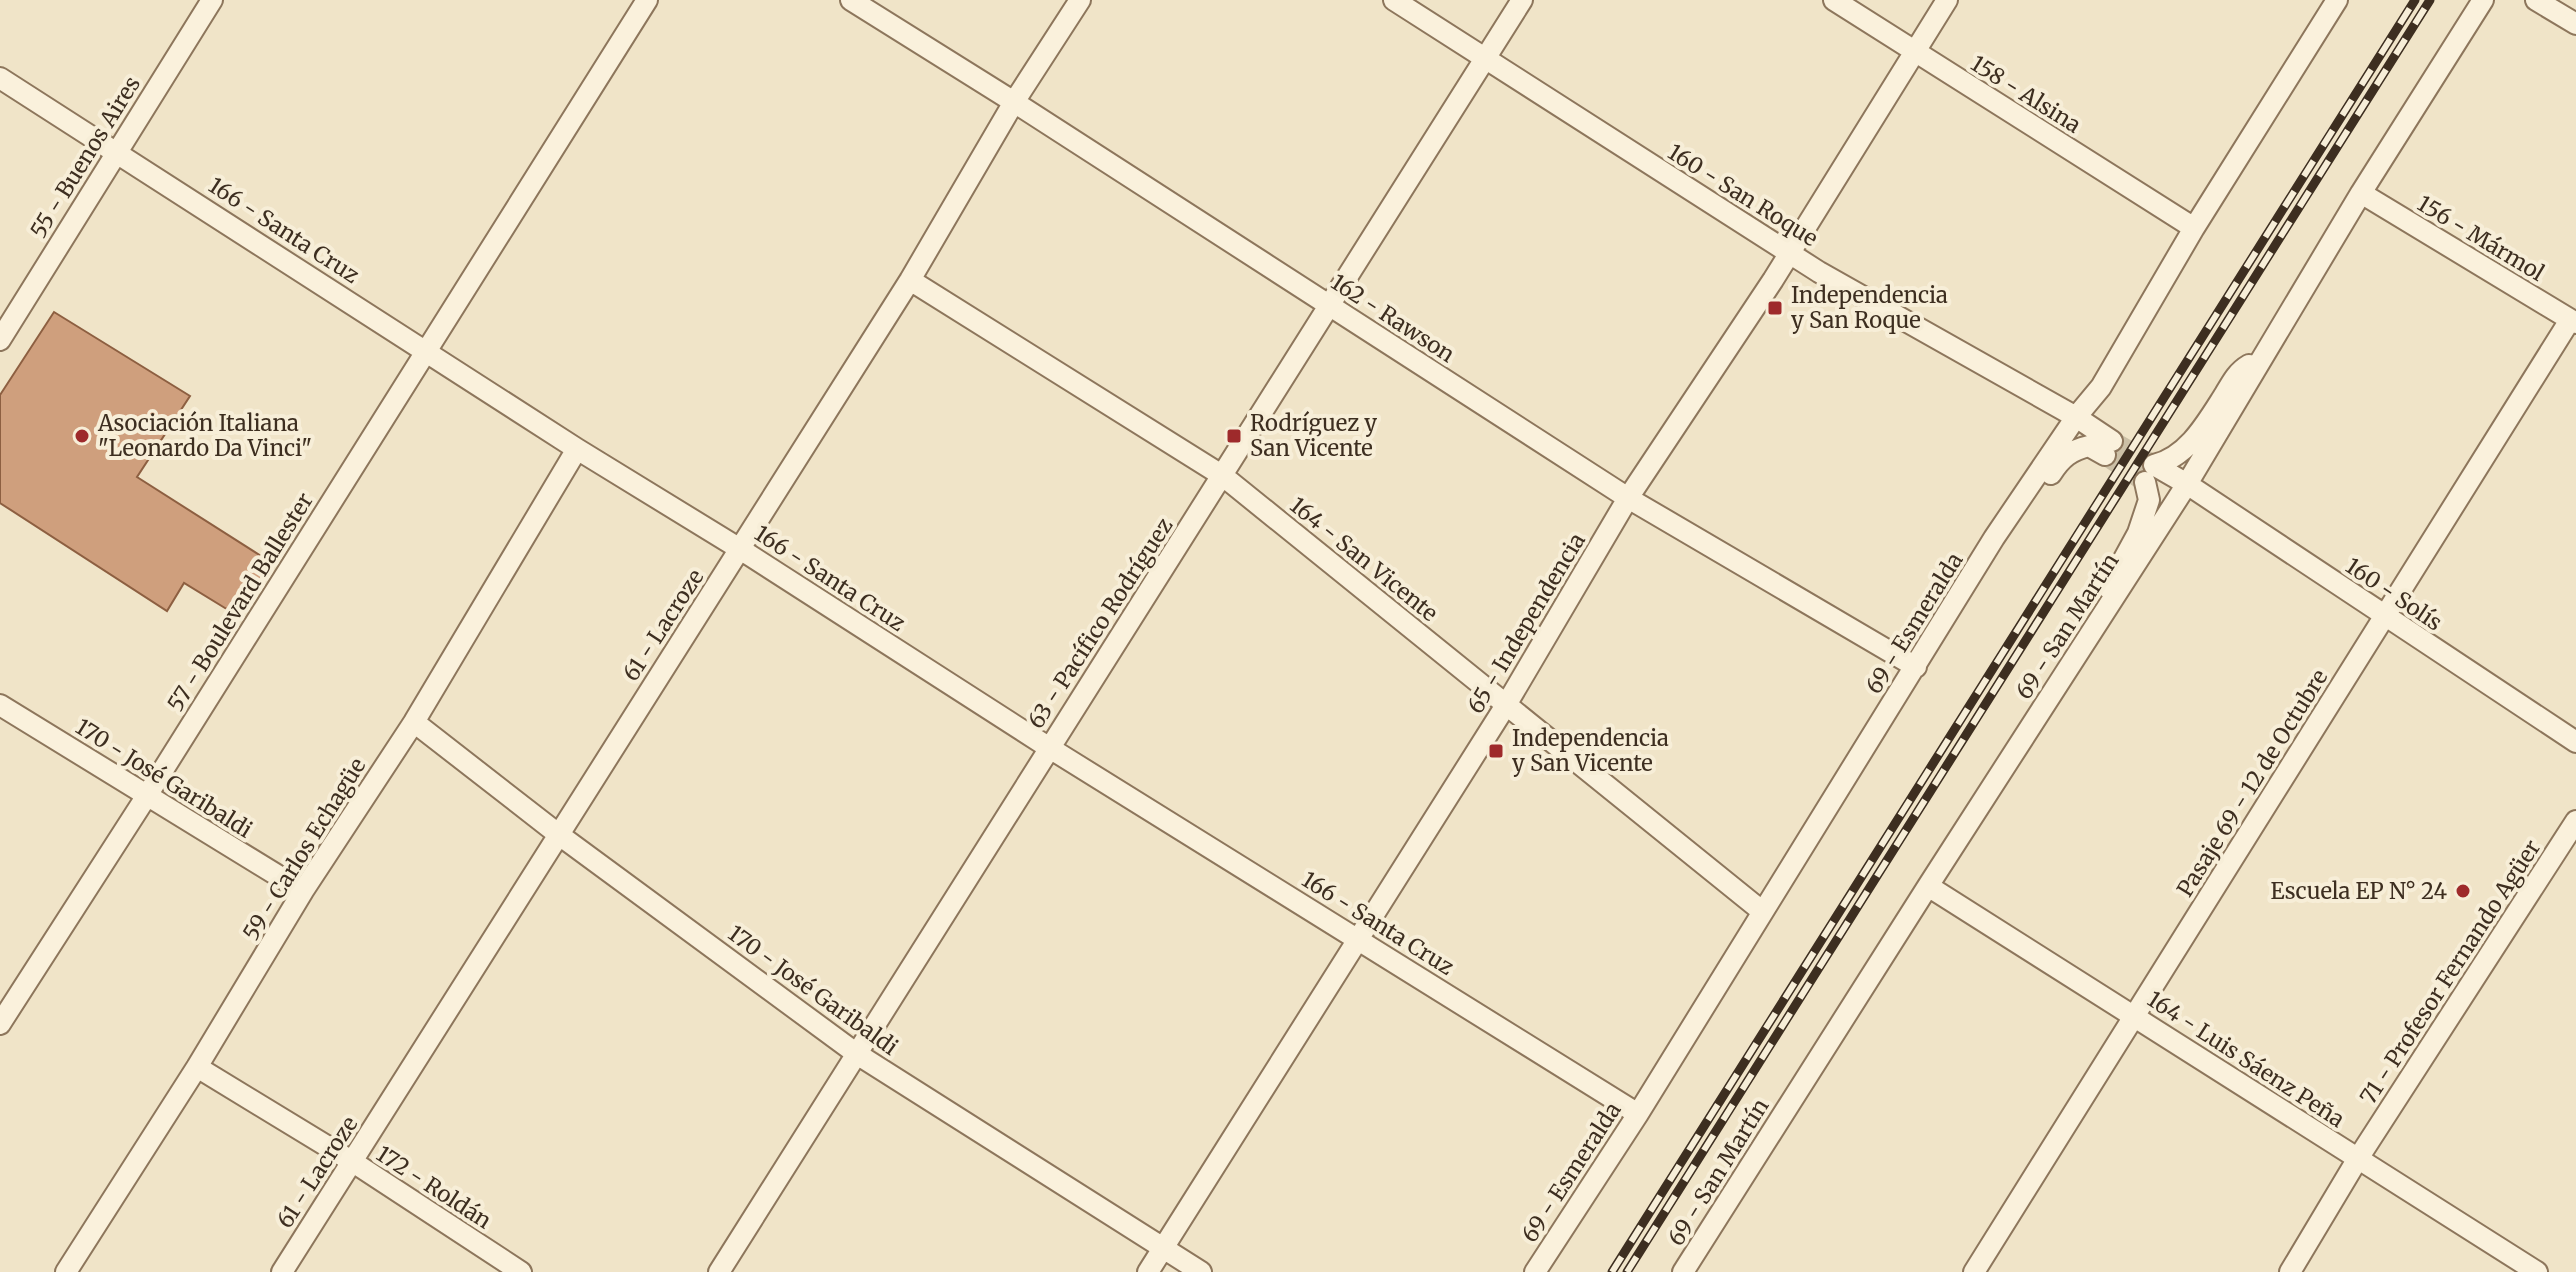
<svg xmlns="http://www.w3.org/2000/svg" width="2576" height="1272" viewBox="0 0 2576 1272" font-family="Merriweather,serif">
<rect width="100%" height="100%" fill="#f0e4c8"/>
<path fill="#cf9f7d" stroke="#8d5f41" stroke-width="2" d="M 54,312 L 190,396 L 137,477 L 272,563 L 238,616 L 184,583 L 167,611 L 0,503 L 0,395 Z"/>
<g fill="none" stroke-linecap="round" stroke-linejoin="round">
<path stroke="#ccc0a6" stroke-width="20" stroke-dasharray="20 10" stroke-linecap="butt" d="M 2112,441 L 2154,465
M 2105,455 L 2145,482"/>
<g stroke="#8d765c" stroke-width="24">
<path id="minor" d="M 851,0 L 1014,102 L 1628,498 L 1916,667
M 1394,0 L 1819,272 L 2076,417 L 2112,441
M 1834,0 L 2194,228
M 2536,0 L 2576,24
M 0,78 L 577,449 L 740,549 L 1048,747 L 1638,1114
M 2361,193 L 2576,323
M 910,280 L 1223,476 L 1763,912
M 0,340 L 212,0
M 2154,465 L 2187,484 L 2576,742
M 2154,465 C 2188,457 2207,422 2225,394 C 2232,382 2237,372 2249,365
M 2051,474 C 2061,458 2071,450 2089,446 L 2105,455
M 2108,588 L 2138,533 L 2149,500 L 2145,482
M 0,705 L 303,891
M 414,722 L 558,834 L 857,1054 L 1201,1272
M 1928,886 L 2537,1272
M 0,1024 L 146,797 L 647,0
M 197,1067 L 353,1162 L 521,1272
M 66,1272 L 197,1067 L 303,891 L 414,722 L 577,449
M 282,1272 L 910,280 L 1014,102 L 1080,0
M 719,1272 L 1522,0
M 1148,1272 L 1506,705 L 1628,498 L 1773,280 L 1947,0
M 1535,1272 L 1638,1114 L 1994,538 L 2076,417 L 2101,387 L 2194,228 L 2337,0
M 1683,1272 L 1928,886 L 2187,484 L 2361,193 L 2483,0
M 1974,1272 L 2570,320
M 2290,1272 L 2357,1160 L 2576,821"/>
</g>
<use href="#minor" stroke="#faf1dc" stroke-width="20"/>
<g stroke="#3d2e20" stroke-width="9">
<path id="rail" d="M 1612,1272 L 2415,0
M 1627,1272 L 2430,0"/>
</g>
<use href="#rail" stroke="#f7eed8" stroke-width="6" stroke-dasharray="18" stroke-linecap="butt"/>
</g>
<g fill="#9e2a2b" stroke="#f7eed8" stroke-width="3">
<rect x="1767" y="300" width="16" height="16" rx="4"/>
<circle cx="82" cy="436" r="8"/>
<rect x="1226" y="428" width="16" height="16" rx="4"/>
<rect x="1488" y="743" width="16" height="16" rx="4"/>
<circle cx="2463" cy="891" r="8"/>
</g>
<g text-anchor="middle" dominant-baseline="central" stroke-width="8" stroke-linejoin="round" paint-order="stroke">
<g font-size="22" fill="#3d2e20" stroke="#f7eed8">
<text transform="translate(2026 94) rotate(32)">158 - Alsina</text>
<text transform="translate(85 157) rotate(-58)">55 - Buenos Aires</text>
<text transform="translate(1743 195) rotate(32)">160 - San Roque</text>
<text transform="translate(284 230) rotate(33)">166 - Santa Cruz</text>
<text transform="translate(2481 238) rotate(31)">156 - Mármol</text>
<text transform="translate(1393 318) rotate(33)">162 - Rawson</text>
<text transform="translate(1364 559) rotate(39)">164 - San Vicente</text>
<text transform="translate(830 578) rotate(33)">166 - Santa Cruz</text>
<text transform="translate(2394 594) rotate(34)">160 - Solís</text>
<text transform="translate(240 602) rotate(-58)">57 - Boulevard Ballester</text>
<text transform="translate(1100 623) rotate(-57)">63 - Pacífico Rodríguez</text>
<text transform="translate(1526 623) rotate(-59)">65 - Independencia</text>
<text transform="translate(1914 623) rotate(-58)">69 - Esmeralda</text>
<text transform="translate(663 625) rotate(-57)">61 - Lacroze</text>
<text transform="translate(2067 626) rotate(-57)">69 - San Martín</text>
<text transform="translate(164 778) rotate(32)">170 - José Garibaldi</text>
<text transform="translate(2252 783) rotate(-58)">Pasaje 69 - 12 de Octubre</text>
<text transform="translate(304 849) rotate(-58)">59 - Carlos Echagüe</text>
<text transform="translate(1378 923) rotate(32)">166 - Santa Cruz</text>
<text transform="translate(2450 972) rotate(-57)">71 - Profesor Fernando Agüer</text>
<text transform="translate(813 990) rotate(36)">170 - José Garibaldi</text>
<text transform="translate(2246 1059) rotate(33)">164 - Luis Sáenz Peña</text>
<text transform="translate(317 1172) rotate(-57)">61 - Lacroze</text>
<text transform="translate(1571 1172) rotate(-57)">69 - Esmeralda</text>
<text transform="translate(1718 1172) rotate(-58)">69 - San Martín</text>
<text transform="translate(434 1187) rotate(33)">172 - Roldán</text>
</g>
<g font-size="22" fill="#3d2e20" stroke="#f7eed8" text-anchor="start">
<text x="1791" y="295">Independencia<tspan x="1791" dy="25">y San Roque</tspan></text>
<text x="98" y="423">Asociación Italiana<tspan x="98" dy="25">"Leonardo Da Vinci"</tspan></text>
<text x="1250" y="423">Rodríguez y<tspan x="1250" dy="25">San Vicente</tspan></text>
<text x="1512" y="738">Independencia<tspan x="1512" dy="25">y San Vicente</tspan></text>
<text x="2447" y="891" text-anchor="end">Escuela EP N° 24</text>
</g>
</g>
</svg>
